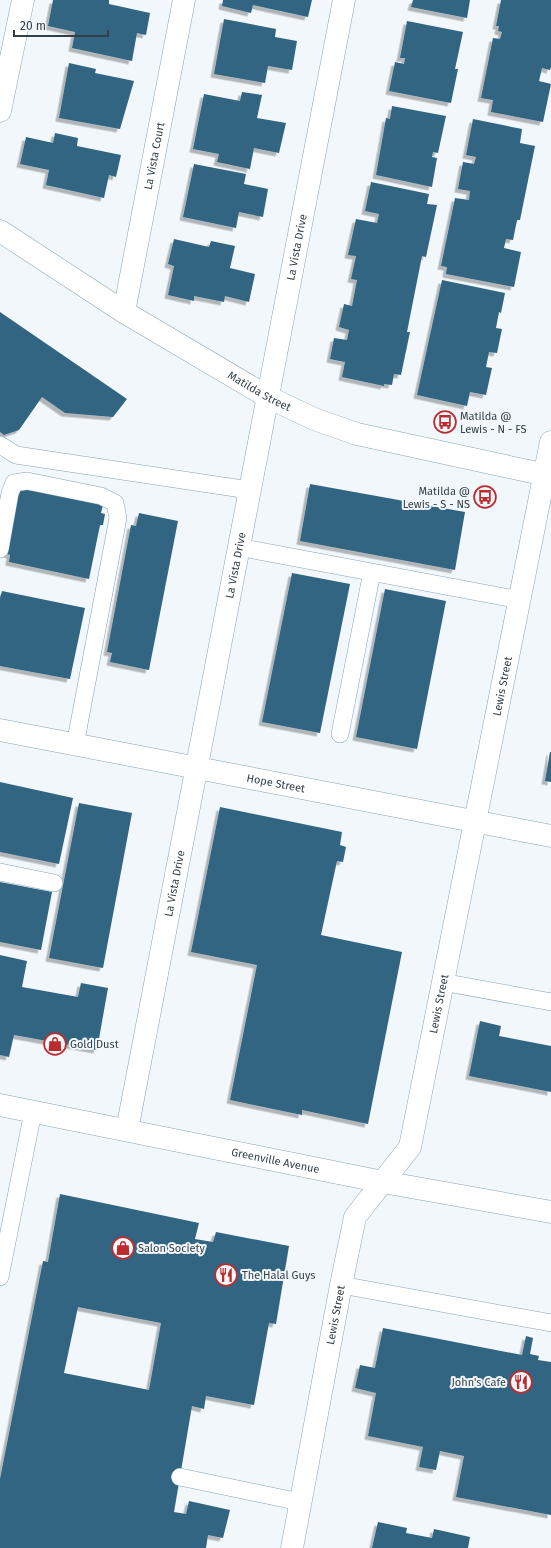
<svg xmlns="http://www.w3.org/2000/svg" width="551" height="1548" viewBox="0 0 551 1548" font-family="'Fira Sans',sans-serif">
<defs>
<filter id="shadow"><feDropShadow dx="-3.5" dy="3.5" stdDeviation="0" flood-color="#0004"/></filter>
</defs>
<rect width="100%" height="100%" fill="#f1f7fb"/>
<path fill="#326581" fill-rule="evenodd" filter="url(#shadow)" d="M 53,0 L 109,0 L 109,4 L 150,13 L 146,35 L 137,33 L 132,61 L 72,48 L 75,32 L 48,26 Z
M 223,0 L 312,0 L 308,17 L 253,5 L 251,13 L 222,6 Z
M 413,0 L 470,0 L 467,18 L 411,7 Z
M 501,0 L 551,0 L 551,67 L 550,70 L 542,68 L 539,81 L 551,84 L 543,122 L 491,112 L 493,100 L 481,98 L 493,38 L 500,39 L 502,32 L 498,31 L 499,26 L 496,26 Z
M 224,19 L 276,29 L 275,37 L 297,41 L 292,70 L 268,66 L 265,83 L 214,74 Z
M 407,21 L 463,32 L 455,69 L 458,69 L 451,103 L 389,91 L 395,62 L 404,64 L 405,58 L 400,58 Z
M 69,63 L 96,69 L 95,73 L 134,81 L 120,129 L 59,118 Z
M 242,92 L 262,95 L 257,118 L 286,123 L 279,153 L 254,148 L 250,169 L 217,162 L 219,154 L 193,149 L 204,94 L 240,101 Z
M 392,106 L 446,116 L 438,153 L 433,152 L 432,157 L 437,158 L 432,187 L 376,175 L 386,118 L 390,119 Z
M 473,119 L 522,129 L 520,143 L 535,146 L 520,220 L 517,220 L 513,240 L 506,239 L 504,248 L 521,252 L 514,287 L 446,274 L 447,267 L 441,266 L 455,198 L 469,200 L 470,191 L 458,189 L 463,162 L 474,164 L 476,157 L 466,155 Z
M 55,133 L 78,138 L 77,146 L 121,155 L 116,177 L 109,175 L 104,198 L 46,185 L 49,170 L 20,164 L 26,137 L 53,143 Z
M 194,164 L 246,174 L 244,184 L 268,189 L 263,217 L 239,212 L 236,228 L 183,217 Z
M 371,182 L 429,194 L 427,204 L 437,205 L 426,257 L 422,256 L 407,332 L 410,332 L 401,375 L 394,374 L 392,385 L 384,384 L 384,386 L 342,377 L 345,362 L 330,359 L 334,338 L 347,340 L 349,330 L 339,327 L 344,304 L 352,306 L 357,280 L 351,279 L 356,256 L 348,255 L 356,219 L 377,223 L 379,214 L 365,211 Z
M 174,239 L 209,247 L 211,241 L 235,246 L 230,268 L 255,274 L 249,302 L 225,296 L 224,302 L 194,296 L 194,301 L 168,295 L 174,266 L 168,264 Z
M 442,280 L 505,293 L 501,313 L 499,312 L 496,328 L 502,329 L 497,353 L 489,352 L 486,367 L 492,368 L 486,395 L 470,392 L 467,406 L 417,395 Z
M 0,312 L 127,399 L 113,417 L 65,413 L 42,397 L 19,430 L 4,435 L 0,432 Z
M 310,484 L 465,512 L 455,570 L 300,541 Z
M 21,488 L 103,505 L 101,513 L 105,514 L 103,525 L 100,525 L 89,579 L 9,562 L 10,555 L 5,553 L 15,494 L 19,495 Z
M 139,513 L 178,521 L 149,670 L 110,662 L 112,653 L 107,652 L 131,525 L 136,526 Z
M 292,573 L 350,584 L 320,733 L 262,722 Z
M 385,589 L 446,601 L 417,749 L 356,737 Z
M 2,591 L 85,608 L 70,679 L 0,666 L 0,598 Z
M 550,752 L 551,752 L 551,782 L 545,781 Z
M 0,782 L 73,798 L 59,864 L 0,852 Z
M 79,803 L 132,813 L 103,968 L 49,958 Z
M 220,807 L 342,832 L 340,845 L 346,847 L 343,862 L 337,861 L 321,935 L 402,952 L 368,1124 L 302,1110 L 302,1115 L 230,1100 L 257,965 L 191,952 Z
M 0,882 L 52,892 L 41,950 L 0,942 Z
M 0,955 L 27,961 L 22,987 L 78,997 L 81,983 L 108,988 L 97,1050 L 14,1035 L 9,1057 L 0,1055 Z
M 480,1021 L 501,1026 L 499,1036 L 551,1046 L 551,1092 L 469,1076 Z
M 60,1194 L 199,1223 L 195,1239 L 213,1242 L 216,1232 L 289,1246 L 276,1324 L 269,1323 L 254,1405 L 206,1396 L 204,1409 L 192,1406 L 174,1512 L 186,1514 L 189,1501 L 230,1510 L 223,1538 L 208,1535 L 206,1548 L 0,1548 L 0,1479 L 43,1261 L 48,1262 ZM 78,1307 L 161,1323 L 149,1390 L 64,1373 Z
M 383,1328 L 522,1355 L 526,1336 L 533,1338 L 530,1354 L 539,1356 L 538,1360 L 551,1362 L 551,1515 L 456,1497 L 464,1456 L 440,1451 L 436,1470 L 419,1467 L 423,1447 L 368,1436 L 376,1393 L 355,1388 L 360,1365 L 375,1368 Z
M 378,1522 L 407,1528 L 406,1533 L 432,1538 L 434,1529 L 470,1537 L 468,1548 L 372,1548 Z"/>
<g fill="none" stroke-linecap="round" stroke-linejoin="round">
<g stroke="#86a4b7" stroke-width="18">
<path id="service" d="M 0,445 L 16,455 L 249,490
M 238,547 L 520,600
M 0,549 L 10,493 L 14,483 L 27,481 L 101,496 L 115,503 L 118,518 L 75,745
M 340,734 L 372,572
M 0,872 L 54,883
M 442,982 L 551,1002
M 0,1277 L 33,1112
M 341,1285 L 551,1323
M 180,1477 L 300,1502"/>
</g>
<g stroke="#86a4b7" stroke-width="23">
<g id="minor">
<path d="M 0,111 L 23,0"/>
<path id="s1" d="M 124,312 L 184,0"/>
<path id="s2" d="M 0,730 L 551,836"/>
<path id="s3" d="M 127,1130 L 344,0"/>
<path id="s4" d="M 292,1548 L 341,1285 L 355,1217 L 410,1147 L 551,442"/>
</g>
</g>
<g stroke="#86a4b7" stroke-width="23">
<g id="tertiary">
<path id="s5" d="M 0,231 L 124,312 L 268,397 L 314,419 L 357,434 L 551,476"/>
</g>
</g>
<g stroke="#86a4b7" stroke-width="23">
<g id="secondary">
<path id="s6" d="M 0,1105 L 383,1182 L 551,1212"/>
</g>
</g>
<use href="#service" stroke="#fff" stroke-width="17"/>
<use href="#minor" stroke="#fff" stroke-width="22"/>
<use href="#tertiary" stroke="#fff" stroke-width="22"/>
<use href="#secondary" stroke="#fff" stroke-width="22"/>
</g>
<defs>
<g id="bus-ring" transform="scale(1.15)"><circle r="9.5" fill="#f1f7fb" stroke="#bb2c2f" stroke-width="1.5"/><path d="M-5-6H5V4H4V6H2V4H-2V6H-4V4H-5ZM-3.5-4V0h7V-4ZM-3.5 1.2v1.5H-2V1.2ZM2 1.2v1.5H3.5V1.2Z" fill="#bb2c2f"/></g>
<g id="shop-ring" transform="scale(1.15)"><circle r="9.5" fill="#f1f7fb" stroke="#bb2c2f" stroke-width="1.5"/><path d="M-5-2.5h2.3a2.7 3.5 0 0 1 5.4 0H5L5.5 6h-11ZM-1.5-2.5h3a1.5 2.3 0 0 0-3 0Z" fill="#bb2c2f"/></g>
<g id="restaurant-ring" transform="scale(1.15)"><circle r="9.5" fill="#f1f7fb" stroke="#bb2c2f" stroke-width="1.5"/><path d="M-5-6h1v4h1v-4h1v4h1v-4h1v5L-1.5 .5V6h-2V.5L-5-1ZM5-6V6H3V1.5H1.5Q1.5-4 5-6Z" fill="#bb2c2f"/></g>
</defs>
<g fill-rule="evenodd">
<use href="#bus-ring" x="445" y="422"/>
<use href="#bus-ring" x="485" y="497"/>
<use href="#shop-ring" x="55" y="1044"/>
<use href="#shop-ring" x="123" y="1248"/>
<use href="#restaurant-ring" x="226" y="1275"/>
<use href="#restaurant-ring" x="521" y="1382"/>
</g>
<g text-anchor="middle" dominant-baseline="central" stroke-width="4" stroke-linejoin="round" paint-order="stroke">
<g font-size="11" fill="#323f47" stroke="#f1f7fb">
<text stroke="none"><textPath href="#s1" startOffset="159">La Vista Court</textPath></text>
<text stroke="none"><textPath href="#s3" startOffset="899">La Vista Drive</textPath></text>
<text stroke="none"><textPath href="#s5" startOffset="305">Matilda Street</textPath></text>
<text stroke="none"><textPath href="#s3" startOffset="575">La Vista Drive</textPath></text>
<text stroke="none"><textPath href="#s4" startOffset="896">Lewis Street</textPath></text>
<text stroke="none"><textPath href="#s2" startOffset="281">Hope Street</textPath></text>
<text stroke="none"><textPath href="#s3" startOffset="251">La Vista Drive</textPath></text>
<text stroke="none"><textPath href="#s4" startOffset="572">Lewis Street</textPath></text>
<text stroke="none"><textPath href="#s6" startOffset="281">Greenville Avenue</textPath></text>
<text stroke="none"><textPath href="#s4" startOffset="237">Lewis Street</textPath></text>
</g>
<g font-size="11" fill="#323f47" stroke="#f1f7fb" text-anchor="start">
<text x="460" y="416">Matilda @<tspan x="460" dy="13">Lewis - N - FS</tspan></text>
<text x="470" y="491" text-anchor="end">Matilda @<tspan x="470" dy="13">Lewis - S - NS</tspan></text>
<text x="70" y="1044">Gold Dust</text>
<text x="138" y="1248">Salon Society</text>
<text x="242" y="1275">The Halal Guys</text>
<text x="506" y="1382" text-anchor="end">John's Cafe</text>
</g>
</g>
<path d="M14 30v6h94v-6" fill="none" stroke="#323f47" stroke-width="2"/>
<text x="20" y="30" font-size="12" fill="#323f47" stroke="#f1f7fb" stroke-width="3" paint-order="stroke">20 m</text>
</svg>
